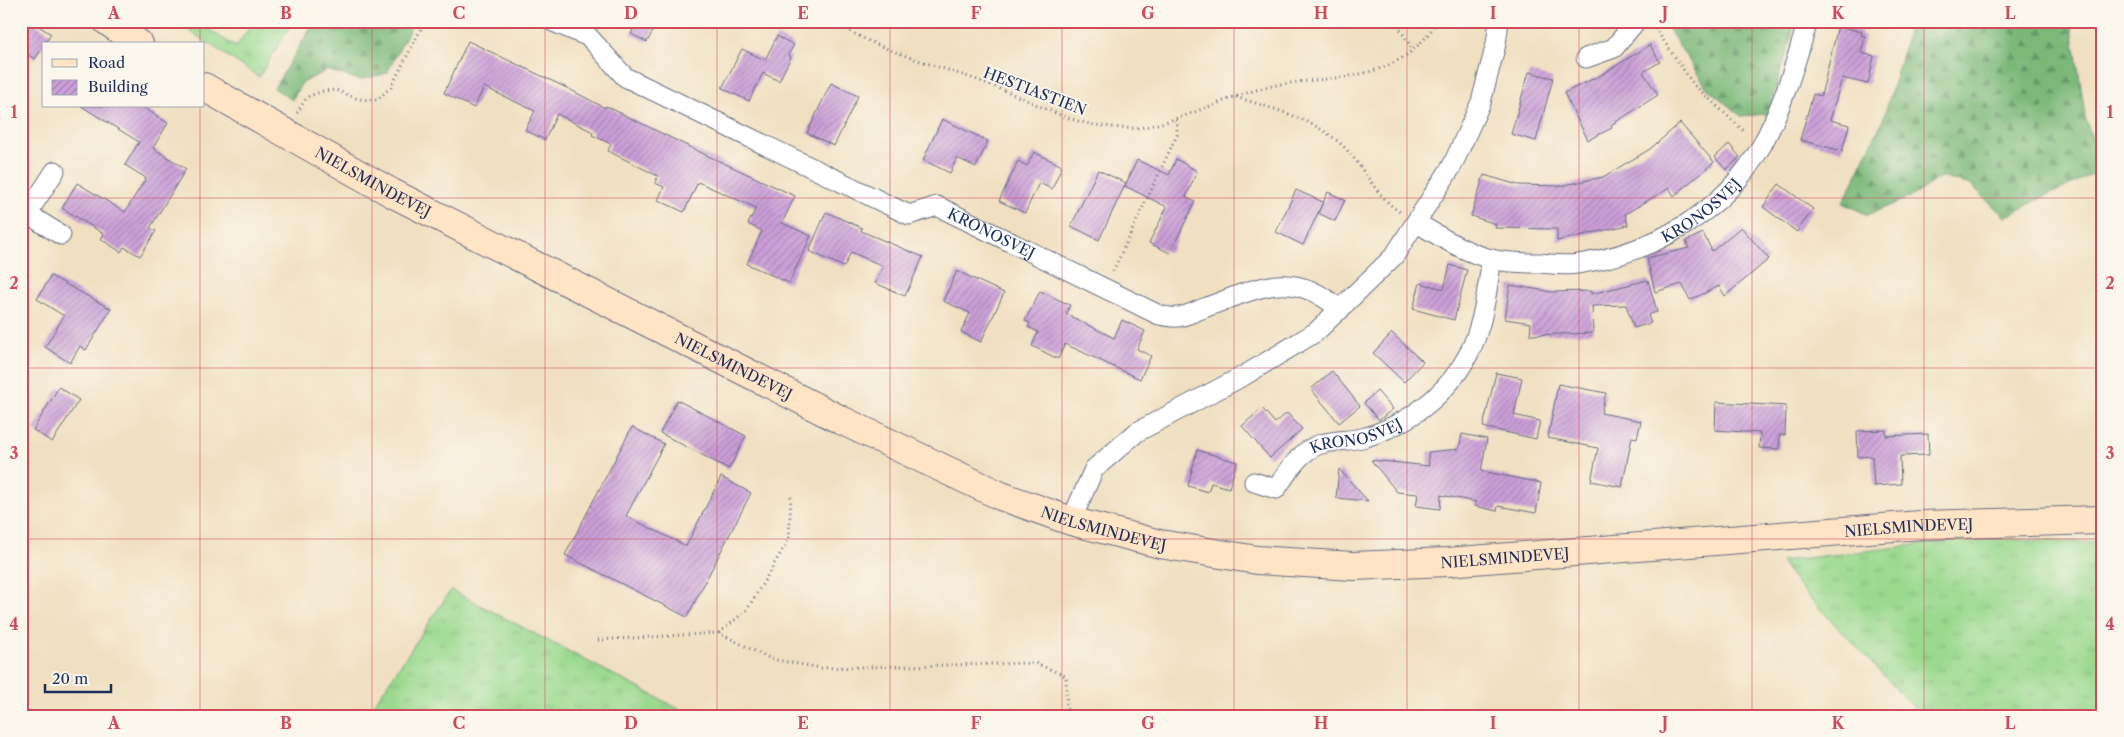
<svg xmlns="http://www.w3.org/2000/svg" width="2124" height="737" viewBox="0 0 2124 737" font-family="'Libre Caslon Text',serif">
<defs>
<pattern id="grass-tufts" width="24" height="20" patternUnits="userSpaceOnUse" patternTransform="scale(1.25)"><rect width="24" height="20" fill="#9ad98e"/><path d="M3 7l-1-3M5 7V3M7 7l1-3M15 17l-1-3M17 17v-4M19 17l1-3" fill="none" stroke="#84bb7d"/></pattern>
<pattern id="forest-firs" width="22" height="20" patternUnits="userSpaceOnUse" patternTransform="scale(1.25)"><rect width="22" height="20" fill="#7bb979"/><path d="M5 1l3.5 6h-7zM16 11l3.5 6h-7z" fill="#649766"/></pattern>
<pattern id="building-hatch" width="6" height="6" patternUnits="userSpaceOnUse" patternTransform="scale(1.25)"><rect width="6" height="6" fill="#cb9fd8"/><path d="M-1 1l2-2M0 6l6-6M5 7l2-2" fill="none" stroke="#a482b2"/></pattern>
</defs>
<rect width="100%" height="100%" fill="#fbf7ec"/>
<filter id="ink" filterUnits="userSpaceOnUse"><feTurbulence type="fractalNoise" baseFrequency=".02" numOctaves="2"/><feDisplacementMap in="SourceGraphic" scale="10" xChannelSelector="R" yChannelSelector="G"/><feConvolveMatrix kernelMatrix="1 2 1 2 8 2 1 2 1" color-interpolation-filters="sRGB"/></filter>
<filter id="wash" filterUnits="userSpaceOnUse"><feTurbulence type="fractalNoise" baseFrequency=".0096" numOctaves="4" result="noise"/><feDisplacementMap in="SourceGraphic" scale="20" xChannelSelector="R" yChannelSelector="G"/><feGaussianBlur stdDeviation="1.12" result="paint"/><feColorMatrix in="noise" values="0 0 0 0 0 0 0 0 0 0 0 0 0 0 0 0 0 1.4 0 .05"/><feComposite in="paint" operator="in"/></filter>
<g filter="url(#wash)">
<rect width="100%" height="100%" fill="#f0e0c1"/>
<path fill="url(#grass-tufts)" stroke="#5a8476" d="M 175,21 L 196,21 L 236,47 L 254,21 L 293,21 L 259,77 Z
M 1975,538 L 2103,543 L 2103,716 L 1922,716 L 1797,584 L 1781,561 Z
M 451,590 L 681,710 L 686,716 L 366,716 Z"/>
<path fill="url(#forest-firs)" stroke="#4b746c" d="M 315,21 L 414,21 L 387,73 L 360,80 L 327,70 L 302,83 L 292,100 L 274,88 Z
M 1663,21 L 1796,21 L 1768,114 L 1741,116 L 1707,88 Z
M 1910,21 L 2071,21 L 2086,121 L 2103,170 L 2039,199 L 2005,217 L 1971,185 L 1940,177 L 1912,196 L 1868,215 L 1843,203 L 1883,120 L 1905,44 Z"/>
<g id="blocks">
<path fill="url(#building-hatch)" d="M 21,21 L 31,21 L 51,34 L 35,59 L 21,51 Z
M 637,21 L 658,21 L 647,42 L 631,34 Z
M 1838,26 L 1862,32 L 1861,35 L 1865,36 L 1861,53 L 1874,56 L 1868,84 L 1842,78 L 1830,120 L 1849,125 L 1842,151 L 1800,140 L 1813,94 L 1821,96 Z
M 777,36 L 794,45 L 788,55 L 791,57 L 779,81 L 763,73 L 749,101 L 722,88 L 742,49 L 765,60 Z
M 468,41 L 569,89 L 605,108 L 606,106 L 704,154 L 795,196 L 782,223 L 811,236 L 789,283 L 747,264 L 762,231 L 748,224 L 756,208 L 698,182 L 684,212 L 658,200 L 664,187 L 655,183 L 658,176 L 608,151 L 611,144 L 592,135 L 593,132 L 557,114 L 545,140 L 525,130 L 535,111 L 484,87 L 474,108 L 444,93 Z
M 1650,45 L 1660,62 L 1643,72 L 1658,95 L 1611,125 L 1612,128 L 1588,140 L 1564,93 L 1601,75 Z
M 1529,72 L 1553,78 L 1536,141 L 1511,134 Z
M 831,83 L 858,96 L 834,146 L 807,133 Z
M 81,106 L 141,106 L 168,123 L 153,148 L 186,169 L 150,228 L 156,231 L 140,256 L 124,247 L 121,252 L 101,239 L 104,234 L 62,208 L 77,183 L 125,212 L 146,178 L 125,165 L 139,142 Z
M 942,119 L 988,141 L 976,167 L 957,158 L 950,173 L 923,160 Z
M 1680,123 L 1714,162 L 1674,196 L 1669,188 L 1625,214 L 1628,225 L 1557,241 L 1557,229 L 1495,228 L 1496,224 L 1471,216 L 1484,175 L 1518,185 L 1560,186 L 1603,177 L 1650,149 Z
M 1729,144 L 1740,157 L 1726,170 L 1715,157 Z
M 1034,152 L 1062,166 L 1052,189 L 1039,183 L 1025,213 L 999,201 L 1018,161 L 1027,166 Z
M 1176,159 L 1197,171 L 1186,197 L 1195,202 L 1170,253 L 1149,243 L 1167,207 L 1125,186 L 1137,160 L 1169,175 Z
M 1098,170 L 1126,183 L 1099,240 L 1071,226 Z
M 1779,184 L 1813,209 L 1797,232 L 1763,207 Z
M 1296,190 L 1323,202 L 1303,245 L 1276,232 Z
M 1328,192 L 1345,200 L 1335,221 L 1318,213 Z
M 826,212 L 862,228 L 861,231 L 923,257 L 905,296 L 875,283 L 883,266 L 851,252 L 844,267 L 809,251 Z
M 1741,227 L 1769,259 L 1725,296 L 1719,286 L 1690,300 L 1682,284 L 1655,292 L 1647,258 L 1689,248 L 1686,241 L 1703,233 L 1712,251 Z
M 1450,265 L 1467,270 L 1454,320 L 1413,309 L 1420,283 L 1444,289 Z
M 957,271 L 1004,293 L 981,342 L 961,332 L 970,313 L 943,301 Z
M 51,276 L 111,309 L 86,350 L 80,346 L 70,363 L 45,347 L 64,316 L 37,299 Z
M 1648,280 L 1657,312 L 1648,315 L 1651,323 L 1634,328 L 1626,305 L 1592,306 L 1593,333 L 1530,335 L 1531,323 L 1505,319 L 1510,285 L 1552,292 L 1591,291 L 1591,294 Z
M 1040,291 L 1070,305 L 1066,314 L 1114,338 L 1122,320 L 1145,331 L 1137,349 L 1151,356 L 1140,379 L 1065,344 L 1058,359 L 1032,346 L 1038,332 L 1028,327 L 1030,323 L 1025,321 Z
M 1392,333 L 1423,362 L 1404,382 L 1373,353 Z
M 1332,371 L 1360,406 L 1339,423 L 1311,389 Z
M 1496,373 L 1522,378 L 1514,415 L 1540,421 L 1536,439 L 1483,427 Z
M 1558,384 L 1606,393 L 1601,413 L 1641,421 L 1637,438 L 1632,437 L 1622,487 L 1591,481 L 1598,448 L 1548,438 Z
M 59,387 L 79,400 L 52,442 L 33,430 Z
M 1377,391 L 1393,409 L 1379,420 L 1364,403 Z
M 677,400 L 746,436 L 729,469 L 660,433 Z
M 1716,402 L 1786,406 L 1785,435 L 1780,435 L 1779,449 L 1759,448 L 1760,433 L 1715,430 Z
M 1262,408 L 1275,423 L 1287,413 L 1302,429 L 1270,458 L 1242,426 Z
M 632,427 L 664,444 L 626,516 L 686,546 L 721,477 L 751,493 L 687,617 L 565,555 Z
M 1886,430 L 1886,436 L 1928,434 L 1929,455 L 1900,456 L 1901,484 L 1874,486 L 1872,456 L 1858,457 L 1857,431 Z
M 1462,434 L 1487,439 L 1481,471 L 1541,483 L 1536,513 L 1498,506 L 1497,511 L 1475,506 L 1476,502 L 1441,495 L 1440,509 L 1416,506 L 1418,494 L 1397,492 L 1371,460 L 1429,466 L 1428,452 L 1459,449 Z
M 1197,450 L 1237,462 L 1229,488 L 1211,483 L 1208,492 L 1188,486 Z
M 1339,469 L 1368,501 L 1336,498 Z"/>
</g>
</g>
<g filter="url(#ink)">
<use href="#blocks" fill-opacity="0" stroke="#666d81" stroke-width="1"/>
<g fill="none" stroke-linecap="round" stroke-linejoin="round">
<g stroke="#666d81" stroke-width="21">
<g id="street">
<path id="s1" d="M 551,21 L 589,37 L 625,77 L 909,215 L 937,206 L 1159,315 C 1165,316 1172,318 1178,317 C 1187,316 1196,311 1204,308 C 1257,289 1291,266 1340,310"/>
<path d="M 1586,58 L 1614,48 L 1636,21"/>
<path d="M 21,210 L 61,235"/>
<path d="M 27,214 L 55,171"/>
<path id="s2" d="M 1417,223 C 1441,237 1464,252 1491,259 C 1507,263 1524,263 1540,263 C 1552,264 1566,266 1578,264 C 1652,253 1725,212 1762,145 C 1783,106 1795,64 1808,21"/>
<path id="s3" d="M 1254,482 L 1276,489 C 1288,472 1300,450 1321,444 C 1336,440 1352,441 1366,437 C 1419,420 1464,381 1479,327 C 1486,305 1488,281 1492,259"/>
<path d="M 1071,521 L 1094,469 L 1137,432 L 1245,375 L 1316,332 L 1394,256 L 1452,166 L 1481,102 L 1496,44 L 1499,21"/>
</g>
</g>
<g stroke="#666d81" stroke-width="30">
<g id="secondary">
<path d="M 107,21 L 139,44"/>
<path id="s4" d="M 204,87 L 392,193 L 841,420 L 1001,496 L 1071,521 L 1160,544 L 1257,560 L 1353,566 L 1447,562 L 1920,525 L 2103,520"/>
</g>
</g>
<path stroke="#666d81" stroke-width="3" stroke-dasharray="1 4" stroke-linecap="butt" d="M 833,21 C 884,55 945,66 1001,89 C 1034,102 1068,123 1104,126 C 1114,127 1127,129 1138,128 C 1184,121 1226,96 1272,86 C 1310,78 1354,81 1391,64 C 1409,56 1427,39 1437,21
M 1395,21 L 1413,50
M 1655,28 L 1694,85 L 1745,132
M 1236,97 C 1273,109 1313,118 1342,145 C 1363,165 1375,196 1400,212
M 297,113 L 307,97 L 323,91 L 336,90 L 358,99 L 377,100 L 391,87 L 425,21
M 1113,271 L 1177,135 L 1177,122 L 1175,119
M 719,633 L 747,610 L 789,539 L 791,496
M 598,640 L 719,633 L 771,659 L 821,668 L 1035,663 L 1066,676 L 1067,716"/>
<use href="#street" stroke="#fff" stroke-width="19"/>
<use href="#secondary" stroke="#ffe4c6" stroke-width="28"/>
</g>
</g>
<path fill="none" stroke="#d1495b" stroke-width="1" stroke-opacity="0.55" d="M 200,21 L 200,44M 372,21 L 372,716M 545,21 L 545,716M 717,21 L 717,716M 890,21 L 890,716M 1062,21 L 1062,716M 1234,21 L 1234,716M 1407,21 L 1407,716M 1579,21 L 1579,716M 1752,21 L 1752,716M 1924,21 L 1924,716M 200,106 L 200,716M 21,198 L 2103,198M 21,368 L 2103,368M 21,539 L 2103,539"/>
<g text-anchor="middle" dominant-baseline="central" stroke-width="4" stroke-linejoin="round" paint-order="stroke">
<g font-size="15" fill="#1b2f5e" stroke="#fbf7ec">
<text transform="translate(1035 91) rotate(21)">HESTIASTIEN</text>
<text stroke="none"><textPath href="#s4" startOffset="194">NIELSMINDEVEJ</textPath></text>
<text stroke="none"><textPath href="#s2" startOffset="306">KRONOSVEJ</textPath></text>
<text stroke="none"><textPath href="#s1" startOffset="501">KRONOSVEJ</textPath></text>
<text stroke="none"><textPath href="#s4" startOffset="599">NIELSMINDEVEJ</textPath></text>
<text stroke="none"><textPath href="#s3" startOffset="124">KRONOSVEJ</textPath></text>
<text stroke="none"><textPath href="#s4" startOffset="1004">NIELSMINDEVEJ</textPath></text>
<text stroke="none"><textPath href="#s4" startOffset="1814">NIELSMINDEVEJ</textPath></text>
<text stroke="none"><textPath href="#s4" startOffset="1409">NIELSMINDEVEJ</textPath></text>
</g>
</g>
<rect width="2124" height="737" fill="none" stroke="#fbf7ec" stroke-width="55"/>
<rect x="42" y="42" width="162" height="65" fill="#fbf7ec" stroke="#a1a7b3"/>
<rect x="52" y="59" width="25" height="8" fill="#ffe4c6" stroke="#a1a7b3"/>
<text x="88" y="68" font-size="15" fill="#1b2f5e">Road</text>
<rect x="52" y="80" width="25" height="15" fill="url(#building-hatch)" stroke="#a1a7b3"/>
<text x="88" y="92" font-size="15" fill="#1b2f5e">Building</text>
<path d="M45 684v8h66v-8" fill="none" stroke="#1b2f5e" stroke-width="2.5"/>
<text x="52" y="684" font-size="15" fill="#1b2f5e" stroke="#fbf7ec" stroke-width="4" paint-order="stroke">20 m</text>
<rect x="28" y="28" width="2068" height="682" fill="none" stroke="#d1495b" stroke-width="2"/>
<g font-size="16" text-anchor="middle" font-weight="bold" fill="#d1495b">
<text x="114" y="19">A</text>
<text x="286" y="19">B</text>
<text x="459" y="19">C</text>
<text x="631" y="19">D</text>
<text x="803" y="19">E</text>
<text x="976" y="19">F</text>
<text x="1148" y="19">G</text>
<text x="1321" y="19">H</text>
<text x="1493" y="19">I</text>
<text x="1665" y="19">J</text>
<text x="1838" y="19">K</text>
<text x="2010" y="19">L</text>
<text x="14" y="118">1</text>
<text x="2110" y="118">1</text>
<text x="14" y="289">2</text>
<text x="2110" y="289">2</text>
<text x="14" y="459">3</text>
<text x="2110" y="459">3</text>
<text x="14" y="630">4</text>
<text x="2110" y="630">4</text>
<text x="114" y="729">A</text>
<text x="286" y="729">B</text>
<text x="459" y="729">C</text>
<text x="631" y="729">D</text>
<text x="803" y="729">E</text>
<text x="976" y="729">F</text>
<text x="1148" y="729">G</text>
<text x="1321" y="729">H</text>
<text x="1493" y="729">I</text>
<text x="1665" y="729">J</text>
<text x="1838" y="729">K</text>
<text x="2010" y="729">L</text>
</g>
</svg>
